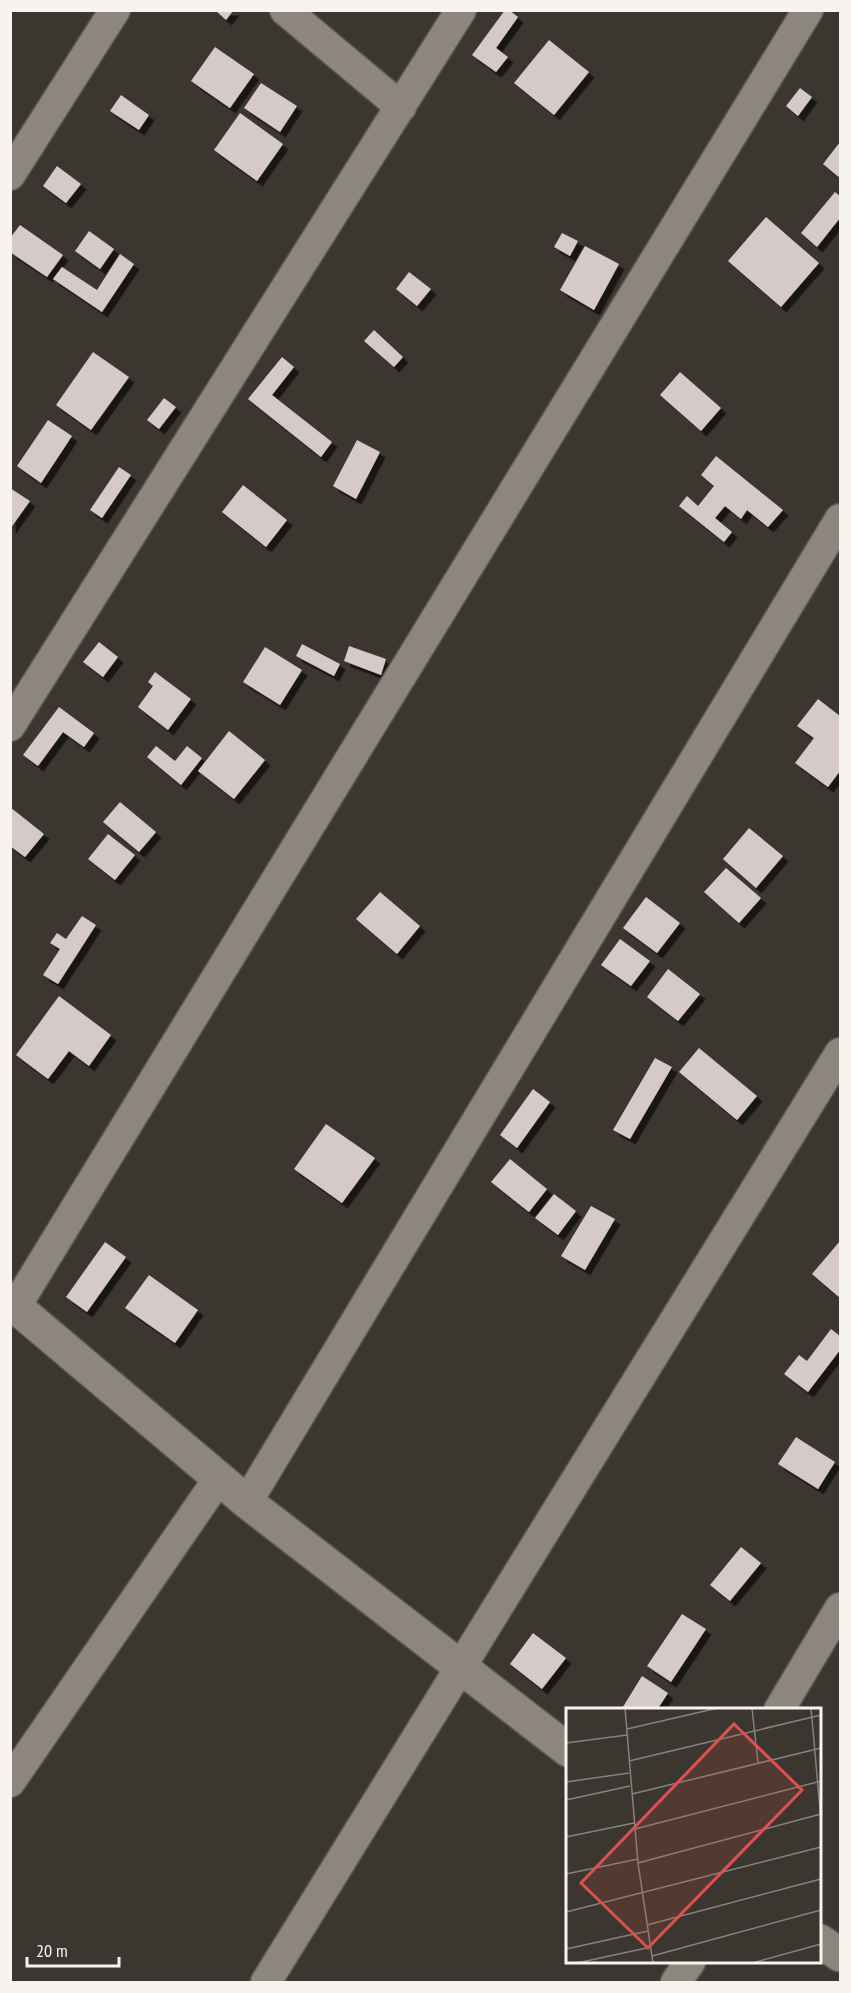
<svg xmlns="http://www.w3.org/2000/svg" width="851" height="1993" viewBox="0 0 851 1993" font-family="'PT Sans Narrow',sans-serif">
<defs>
<filter id="shadow"><feDropShadow dx="5.5" dy="5.5" stdDeviation="0" flood-color="#0009"/></filter>
</defs>
<rect width="100%" height="100%" fill="#3b3630"/>
<path fill="#d5cac7" filter="url(#shadow)" d="M 215,10 L 234,10 L 226,20 Z
M 505,10 L 509,10 L 518,17 L 496,48 L 508,57 L 496,72 L 472,55 Z
M 549,40 L 589,72 L 554,115 L 514,83 Z
M 215,47 L 254,74 L 230,108 L 191,81 Z
M 261,83 L 297,106 L 280,132 L 244,108 Z
M 800,88 L 812,97 L 798,116 L 786,106 Z
M 121,95 L 149,115 L 139,130 L 110,111 Z
M 240,113 L 283,144 L 257,181 L 214,150 Z
M 840,142 L 840,178 L 823,164 Z
M 57,166 L 81,184 L 66,203 L 43,186 Z
M 835,192 L 840,196 L 840,218 L 817,247 L 801,233 Z
M 766,217 L 819,263 L 781,307 L 728,261 Z
M 20,225 L 63,255 L 47,277 L 10,252 L 10,238 Z
M 89,231 L 114,249 L 100,269 L 75,251 Z
M 562,233 L 578,241 L 570,256 L 554,247 Z
M 585,246 L 619,264 L 594,310 L 560,290 Z
M 120,254 L 134,264 L 102,312 L 53,279 L 62,267 L 97,290 Z
M 409,272 L 431,289 L 417,306 L 396,289 Z
M 374,330 L 403,357 L 394,367 L 364,341 Z
M 93,352 L 129,377 L 91,430 L 56,405 Z
M 282,357 L 294,367 L 272,395 L 332,442 L 321,457 L 248,399 Z
M 680,372 L 721,408 L 701,431 L 660,395 Z
M 164,398 L 176,407 L 159,429 L 147,420 Z
M 48,420 L 72,436 L 41,483 L 17,466 Z
M 357,440 L 380,452 L 356,499 L 333,486 Z
M 716,456 L 783,510 L 768,527 L 747,510 L 741,519 L 725,506 L 715,518 L 732,532 L 724,542 L 679,506 L 687,496 L 698,506 L 714,486 L 701,475 Z
M 119,467 L 131,475 L 102,518 L 90,510 Z
M 243,485 L 287,520 L 266,547 L 222,512 Z
M 10,488 L 30,501 L 10,529 Z
M 99,642 L 118,657 L 103,677 L 83,662 Z
M 302,644 L 340,664 L 334,676 L 296,656 Z
M 349,646 L 386,659 L 381,675 L 344,661 Z
M 265,647 L 302,670 L 280,705 L 243,682 Z
M 155,672 L 191,699 L 168,730 L 138,707 L 153,686 L 148,682 Z
M 818,699 L 840,716 L 840,771 L 828,787 L 795,763 L 814,738 L 797,726 Z
M 59,707 L 94,733 L 84,747 L 63,732 L 38,766 L 23,755 Z
M 229,731 L 265,760 L 234,799 L 198,771 Z
M 156,746 L 175,761 L 187,746 L 202,758 L 181,785 L 147,757 Z
M 120,802 L 156,832 L 139,852 L 103,822 Z
M 10,807 L 44,834 L 25,857 L 10,846 Z
M 749,828 L 783,856 L 756,888 L 723,859 Z
M 108,834 L 135,855 L 115,880 L 88,859 Z
M 726,868 L 761,898 L 739,923 L 704,892 Z
M 380,892 L 420,926 L 397,954 L 356,919 Z
M 646,897 L 680,923 L 657,953 L 623,928 Z
M 82,916 L 96,925 L 58,984 L 43,975 L 60,949 L 50,943 L 57,933 L 66,939 Z
M 620,939 L 650,961 L 631,986 L 601,965 Z
M 668,969 L 700,994 L 678,1021 L 647,997 Z
M 59,996 L 111,1035 L 89,1066 L 69,1051 L 48,1079 L 16,1055 Z
M 699,1048 L 757,1096 L 737,1120 L 679,1072 Z
M 655,1058 L 672,1067 L 630,1139 L 613,1130 Z
M 533,1089 L 550,1102 L 517,1148 L 500,1135 Z
M 326,1124 L 375,1158 L 342,1203 L 294,1169 Z
M 510,1159 L 547,1189 L 529,1212 L 491,1182 Z
M 554,1194 L 576,1211 L 558,1235 L 535,1218 Z
M 591,1206 L 615,1219 L 585,1270 L 561,1256 Z
M 840,1241 L 840,1298 L 812,1274 Z
M 105,1242 L 126,1257 L 87,1312 L 66,1297 Z
M 149,1275 L 198,1310 L 175,1343 L 125,1308 Z
M 831,1329 L 840,1336 L 840,1350 L 808,1392 L 784,1374 L 799,1355 L 807,1361 Z
M 796,1437 L 835,1462 L 818,1489 L 778,1464 Z
M 741,1547 L 761,1563 L 730,1601 L 710,1585 Z
M 682,1614 L 706,1629 L 671,1682 L 647,1666 Z
M 533,1633 L 566,1658 L 542,1689 L 510,1664 Z
M 642,1676 L 668,1693 L 657,1710 L 621,1710 Z"/>
<g fill="none" stroke-linecap="round" stroke-linejoin="round">
<g stroke="#595650" stroke-width="33">
<path id="street" d="M 285,10 L 401,107
M 10,175 L 115,10
M 10,726 L 461,10
M 16,1306 L 808,10
M 247,1502 L 840,519
M 779,1710 L 840,1608
M 10,1782 L 219,1478
M 266,1982 L 840,1053
M 676,1982 L 690,1962"/>
</g>
<g stroke="#595650" stroke-width="36">
<path id="secondary" d="M 10,1302 L 247,1502 L 568,1750
M 820,1941 L 840,1955"/>
</g>
<use href="#street" stroke="#8c867f" stroke-width="30"/>
<use href="#secondary" stroke="#8c867f" stroke-width="33"/>
</g>
<g transform="translate(566 1708)">
<rect width="255" height="255" fill="#3b3630"/>
<path fill="none" stroke="#86827d" stroke-width="1.5" d="M 59,0 L 72,155 L 87,255M 186,0 L 192,55M 245,0 L 255,112M 61,21 L 152,0M 0,35 L 61,27M 63,53 L 255,7M 0,74 L 63,65M 66,86 L 255,40M 0,92 L 64,78M 69,121 L 255,73M 0,129 L 68,115M 72,155 L 255,106M 0,166 L 72,151M 0,204 L 255,139M 81,217 L 255,171M 0,241 L 82,223M 86,248 L 255,202M 11,255 L 85,239M 186,255 L 255,236"/>
<path fill="#dd5150" fill-opacity="0.15" stroke="#dd5150" stroke-width="3" d="M 168,16 L 236,82 L 82,240 L 15,175 Z"/>
<rect width="255" height="255" fill="none" stroke="#f7f4f0" stroke-width="3"/>
</g>
<rect width="851" height="1993" fill="none" stroke="#f7f4f0" stroke-width="24"/>
<path d="M27 1957v9h92v-9" fill="none" stroke="#f7f4f0" stroke-width="3"/>
<text x="36" y="1957" font-size="18" fill="#f7f4f0" stroke="#3b3630" stroke-width="4.5" paint-order="stroke">20 m</text>
</svg>
